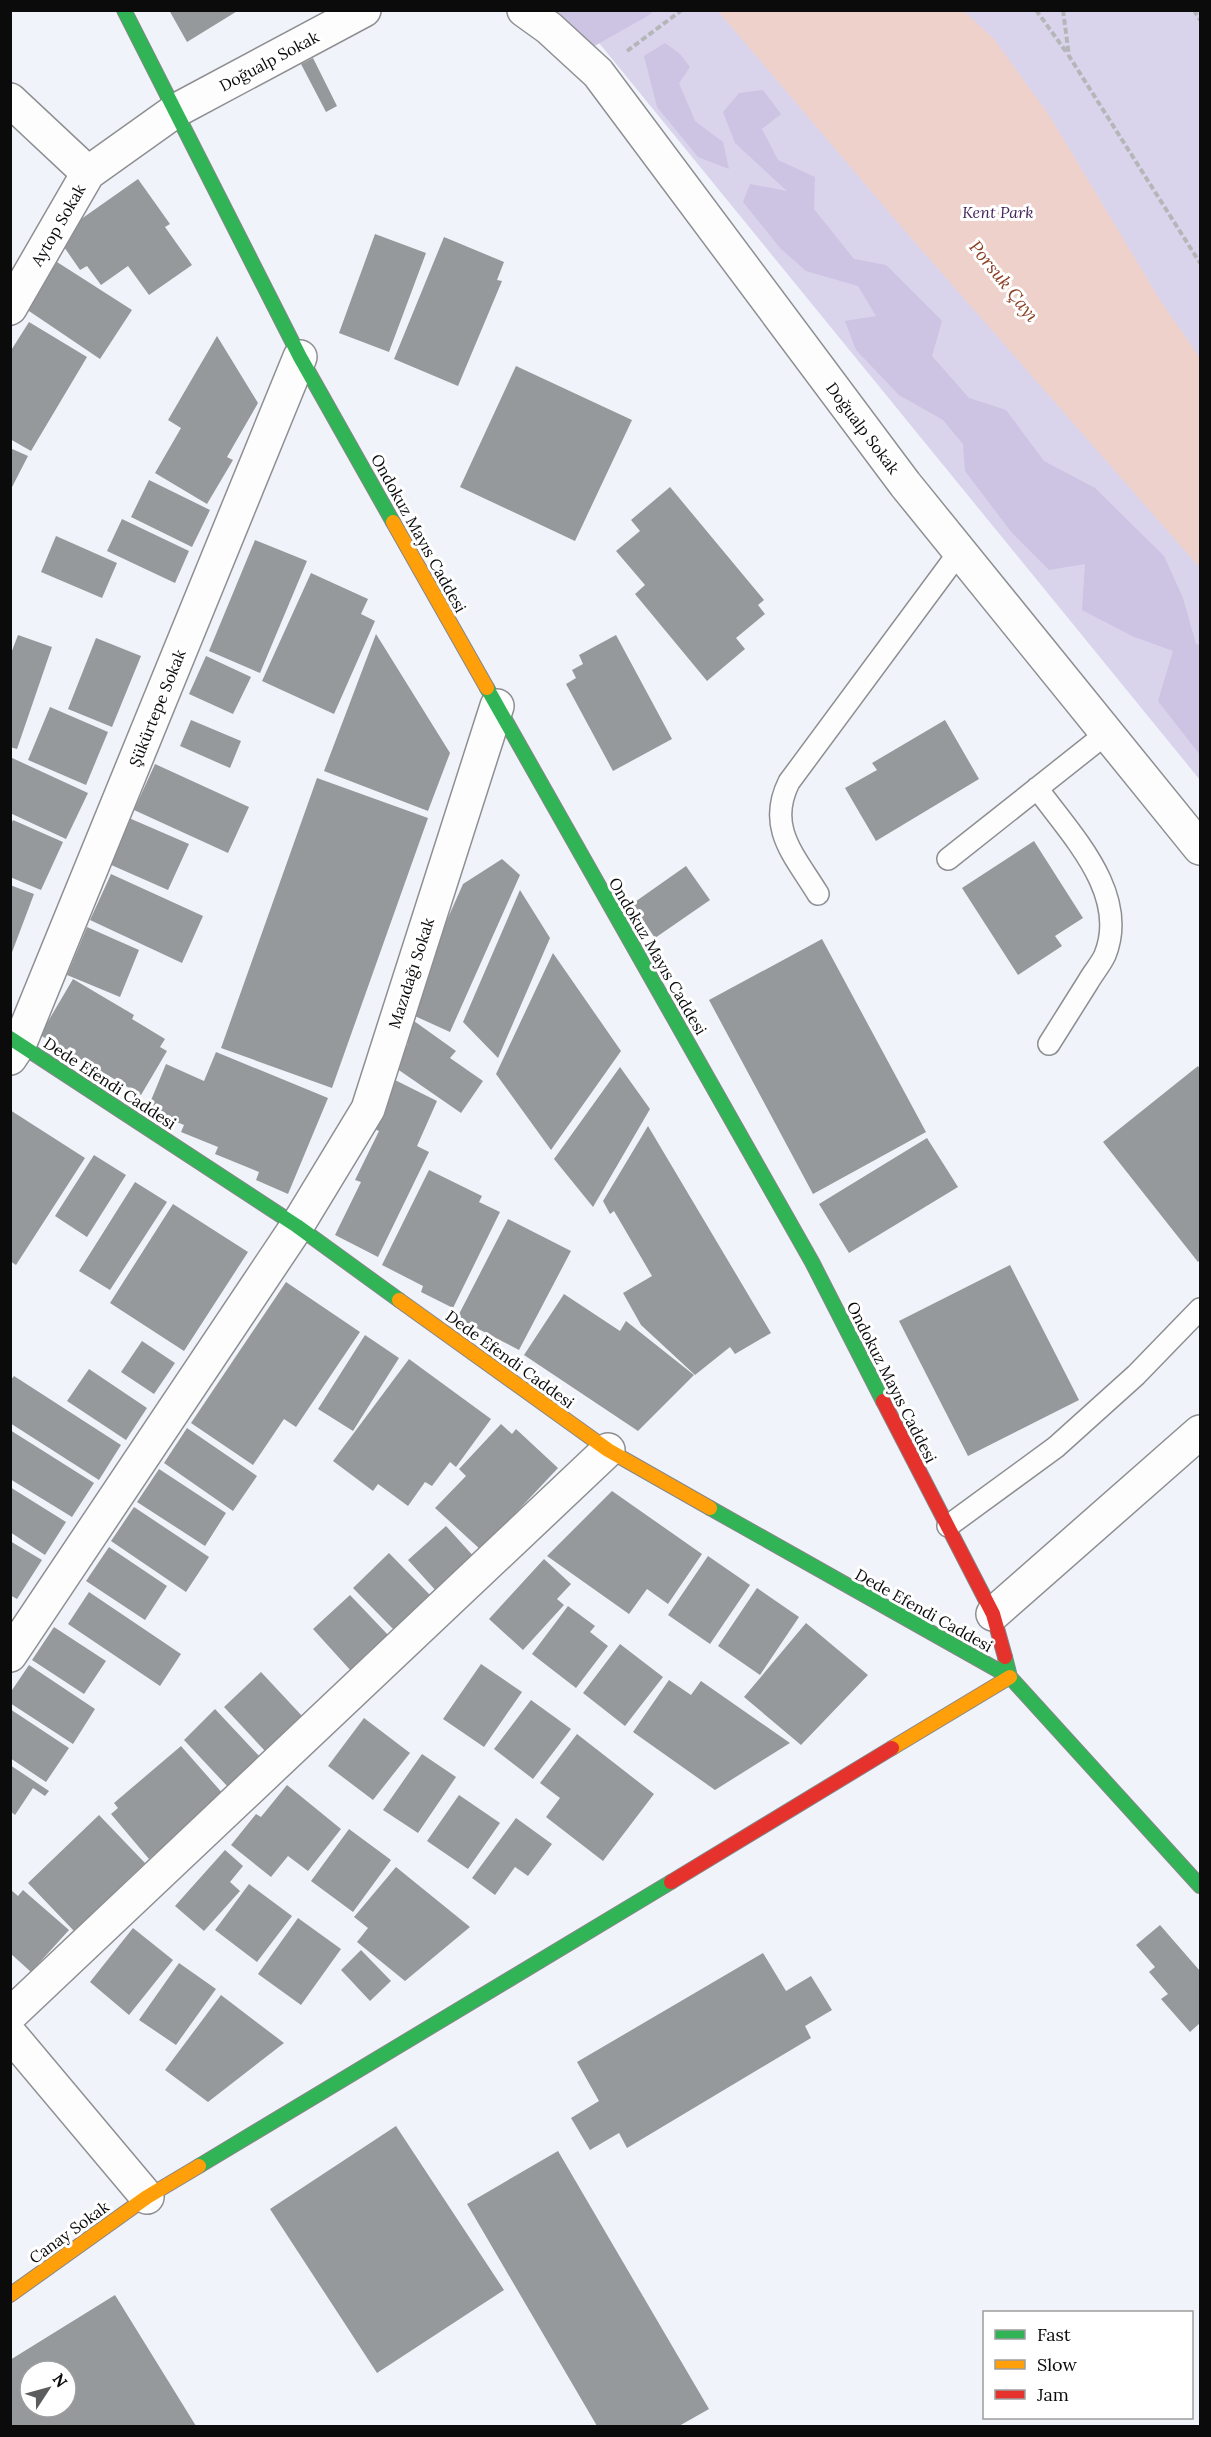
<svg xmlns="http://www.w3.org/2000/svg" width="1211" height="2437" viewBox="0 0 1211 2437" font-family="Lora,serif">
<rect width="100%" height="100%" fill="#f0f3f9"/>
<path fill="#d9d4ec" d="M 573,11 L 1200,11 L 1200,780 Z"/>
<path fill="#cdc3e3" d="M 554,11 L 652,11 L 651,14 L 591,48 Z
M 665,43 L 680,54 L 690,67 L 679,83 L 695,121 L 723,142 L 729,169 L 698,157 L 657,107 L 644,56 Z
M 763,90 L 781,114 L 762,129 L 778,160 L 815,177 L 814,209 L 854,259 L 886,265 L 942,321 L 932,356 L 969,398 L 1006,410 L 1044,461 L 1095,488 L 1164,556 L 1183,598 L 1196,644 L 1200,645 L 1200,755 L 1158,701 L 1173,651 L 1132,636 L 1082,610 L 1085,564 L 1049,570 L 1012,533 L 965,471 L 963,444 L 943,420 L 899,395 L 856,350 L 845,321 L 876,316 L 858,286 L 806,271 L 780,248 L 743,202 L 750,184 L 787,191 L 735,143 L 723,112 L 739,93 Z"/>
<path fill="#efd1cb" d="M 718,11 L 964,11 L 994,39 L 1049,115 L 1160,300 L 1200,358 L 1200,568 L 905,231 Z"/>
<path fill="#96999c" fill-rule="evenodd" d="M 169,10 L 239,10 L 187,42 Z
M 313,58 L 337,106 L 326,112 L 301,64 Z
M 138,179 L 170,224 L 165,227 L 192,265 L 149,295 L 128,266 L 101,285 L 87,266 L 80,270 L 62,244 L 72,237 L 67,229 Z
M 375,234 L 426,253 L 389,352 L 339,333 Z
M 444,237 L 504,262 L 497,280 L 502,281 L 458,386 L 394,359 Z
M 57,262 L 132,310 L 100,359 L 26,309 Z
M 29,322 L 87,357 L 31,451 L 10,439 L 10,352 Z
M 217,336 L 258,403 L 227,457 L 233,460 L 207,504 L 155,473 L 181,428 L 168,420 Z
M 516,366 L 632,420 L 575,541 L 460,487 Z
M 10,448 L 28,456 L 10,491 Z
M 149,480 L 210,510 L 192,547 L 131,517 Z
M 670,487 L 764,600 L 758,605 L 765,614 L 736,638 L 745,649 L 707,681 L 635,594 L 645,585 L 616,551 L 640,531 L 631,520 Z
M 122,519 L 189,551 L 175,583 L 107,551 Z
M 56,536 L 117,563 L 102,598 L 41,572 Z
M 255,540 L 307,561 L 260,673 L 209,651 Z
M 311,573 L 368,599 L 361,614 L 375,621 L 334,714 L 262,681 Z
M 376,634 L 450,753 L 428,811 L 324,771 Z
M 18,635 L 52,647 L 17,749 L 10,747 L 10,656 Z
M 616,635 L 672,739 L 613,771 L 566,684 L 576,678 L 572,670 L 583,664 L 579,655 Z
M 96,638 L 141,656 L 112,727 L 68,709 Z
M 206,656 L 251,677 L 233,714 L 189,694 Z
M 50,707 L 108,732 L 86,785 L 28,760 Z
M 191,720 L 241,741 L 230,768 L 180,746 Z
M 945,720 L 979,779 L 876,841 L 845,788 L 877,770 L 872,763 Z
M 10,757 L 88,793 L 66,839 L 10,813 Z
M 155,764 L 249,807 L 228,853 L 134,810 Z
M 317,778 L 428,818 L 332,1088 L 221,1048 Z
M 129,818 L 189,844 L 168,890 L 109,864 Z
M 13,820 L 63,842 L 41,890 L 10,877 L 10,826 Z
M 1034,841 L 1083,918 L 1055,936 L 1062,946 L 1018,975 L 962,888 Z
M 502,859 L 520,875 L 450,1032 L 406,1012 L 463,884 Z
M 686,866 L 710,900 L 655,938 L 632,904 Z
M 111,874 L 203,916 L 182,963 L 90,920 Z
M 10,885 L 34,894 L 11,955 L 10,955 Z
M 520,890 L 550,938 L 498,1058 L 463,1022 Z
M 87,927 L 139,950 L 120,997 L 67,975 Z
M 822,939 L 926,1132 L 813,1194 L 709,1000 Z
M 553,953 L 621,1051 L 551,1150 L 496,1074 Z
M 73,979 L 134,1015 L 132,1019 L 165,1039 L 160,1047 L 167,1051 L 141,1095 L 40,1035 Z
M 414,1021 L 456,1051 L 450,1058 L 483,1081 L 461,1113 L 393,1066 L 408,1044 L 401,1039 Z
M 216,1052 L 328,1098 L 288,1194 L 256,1180 L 259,1172 L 215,1154 L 218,1147 L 181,1132 L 184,1125 L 147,1110 L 166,1064 L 204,1081 Z
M 1198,1066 L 1200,1069 L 1200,1260 L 1198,1262 L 1103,1142 Z
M 620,1067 L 650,1109 L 593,1207 L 554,1159 Z
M 395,1080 L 437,1101 L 417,1146 L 429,1152 L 378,1257 L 335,1235 L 361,1182 L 355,1180 L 379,1131 L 372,1128 Z
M 10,1110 L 85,1158 L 16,1265 L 10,1261 Z
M 648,1126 L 771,1333 L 735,1354 L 730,1347 L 695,1375 L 641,1325 L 623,1293 L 652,1276 L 614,1211 L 610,1214 L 603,1201 Z
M 927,1138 L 958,1187 L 849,1253 L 819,1204 Z
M 94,1155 L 126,1175 L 87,1237 L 55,1216 Z
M 429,1170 L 482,1196 L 479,1202 L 500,1212 L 453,1308 L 421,1292 L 423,1286 L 382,1265 Z
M 135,1182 L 167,1202 L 110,1290 L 79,1271 Z
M 173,1204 L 248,1252 L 184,1351 L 110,1303 Z
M 508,1219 L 571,1251 L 519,1350 L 457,1318 Z
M 1010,1265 L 1079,1400 L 968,1456 L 899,1321 Z
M 286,1282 L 360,1332 L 296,1427 L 284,1419 L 253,1465 L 191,1423 Z
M 564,1294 L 620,1331 L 626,1321 L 694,1375 L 638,1431 L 524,1355 Z
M 365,1335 L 399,1358 L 353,1431 L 318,1409 Z
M 142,1341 L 175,1363 L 154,1394 L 121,1372 Z
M 409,1359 L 491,1419 L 456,1467 L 450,1462 L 432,1486 L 425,1482 L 408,1506 L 378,1484 L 373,1491 L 333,1461 Z
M 89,1369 L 147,1408 L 126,1440 L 67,1401 Z
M 14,1376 L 121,1445 L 99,1480 L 10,1423 L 10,1381 Z
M 501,1424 L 512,1434 L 516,1429 L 558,1468 L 481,1550 L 435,1508 L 466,1476 L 459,1469 Z
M 187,1428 L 257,1476 L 233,1511 L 164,1463 Z
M 10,1430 L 94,1483 L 72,1517 L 10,1479 Z
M 159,1469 L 226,1513 L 205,1546 L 137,1502 Z
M 10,1487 L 66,1522 L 45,1555 L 10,1532 Z
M 612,1491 L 702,1554 L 668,1604 L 647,1589 L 629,1614 L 547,1556 Z
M 134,1507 L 209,1557 L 186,1592 L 111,1541 Z
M 446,1526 L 476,1559 L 438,1593 L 408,1560 Z
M 10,1541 L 42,1560 L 17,1599 L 10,1595 Z
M 109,1547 L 167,1586 L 145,1620 L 86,1581 Z
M 389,1553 L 431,1596 L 395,1631 L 353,1588 Z
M 708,1556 L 750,1585 L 710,1644 L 668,1615 Z
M 544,1559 L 571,1584 L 557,1599 L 564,1605 L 523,1650 L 489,1619 Z
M 757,1588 L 799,1617 L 760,1675 L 718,1646 Z
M 89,1592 L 181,1654 L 160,1686 L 68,1624 Z
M 350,1595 L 390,1637 L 352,1672 L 313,1629 Z
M 568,1606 L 595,1626 L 590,1632 L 608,1646 L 576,1688 L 532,1654 Z
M 806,1623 L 868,1675 L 801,1745 L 744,1697 Z
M 54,1627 L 106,1661 L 84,1694 L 32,1660 Z
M 620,1644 L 663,1677 L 625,1726 L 583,1693 Z
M 481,1664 L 522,1692 L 484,1747 L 443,1719 Z
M 29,1665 L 95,1709 L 73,1744 L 10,1703 L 10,1693 Z
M 261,1672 L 303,1717 L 265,1751 L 224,1707 Z
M 669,1680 L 691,1695 L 701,1681 L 790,1743 L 715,1790 L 633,1732 Z
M 531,1700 L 571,1729 L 533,1779 L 494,1749 Z
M 10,1709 L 69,1748 L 46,1782 L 10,1758 Z
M 215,1709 L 260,1757 L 228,1787 L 184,1740 Z
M 364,1718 L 410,1753 L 373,1800 L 328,1766 Z
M 577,1734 L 654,1794 L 603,1861 L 546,1817 L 560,1798 L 540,1783 Z
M 181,1746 L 224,1795 L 149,1859 L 111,1814 L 118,1808 L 114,1803 Z
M 422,1754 L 456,1777 L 418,1833 L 383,1810 Z
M 10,1765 L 49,1791 L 45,1796 L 33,1788 L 15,1815 L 10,1811 Z
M 287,1785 L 341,1829 L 308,1871 L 288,1856 L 271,1877 L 231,1845 L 256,1814 L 261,1817 Z
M 459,1795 L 500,1823 L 468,1869 L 427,1841 Z
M 99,1815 L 145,1863 L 74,1931 L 28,1883 Z
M 516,1818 L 552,1844 L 528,1876 L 515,1867 L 495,1895 L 472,1878 Z
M 349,1829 L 391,1860 L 353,1912 L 311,1881 Z
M 225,1850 L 243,1866 L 230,1882 L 240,1891 L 204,1931 L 175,1906 Z
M 396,1867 L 470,1927 L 405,1981 L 357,1942 L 368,1928 L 354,1917 Z
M 249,1884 L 292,1916 L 257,1962 L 215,1930 Z
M 10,1889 L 18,1896 L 23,1890 L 69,1930 L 31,1972 L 10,1953 Z
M 298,1918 L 341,1949 L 301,2005 L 258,1974 Z
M 1160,1925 L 1200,1971 L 1200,2023 L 1190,2032 L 1161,1999 L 1168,1994 L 1149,1972 L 1155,1967 L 1136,1945 Z
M 133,1928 L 173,1960 L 129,2015 L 90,1982 Z
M 361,1950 L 391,1981 L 370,2001 L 341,1970 Z
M 763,1953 L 786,1991 L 811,1976 L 832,2010 L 805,2026 L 811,2038 L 627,2148 L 619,2133 L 590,2150 L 571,2118 L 599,2101 L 577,2062 Z
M 179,1963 L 216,1989 L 176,2045 L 139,2020 Z
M 221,1995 L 284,2043 L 208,2102 L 165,2070 Z
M 396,2126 L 504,2290 L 377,2373 L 270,2209 Z
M 558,2151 L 709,2409 L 679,2426 L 597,2426 L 467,2204 Z
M 115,2295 L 196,2426 L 13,2426 L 10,2423 L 10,2360 ZM 30,2371 L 66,2371 L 66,2407 L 30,2407 Z"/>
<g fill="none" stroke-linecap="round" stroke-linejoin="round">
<g stroke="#8e8f92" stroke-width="24">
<path id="lane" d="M 1037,788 C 1070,834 1130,893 1105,955 C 1101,964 1093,973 1088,982 C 1075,1003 1062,1023 1049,1044
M 948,859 L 1107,733
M 818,894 C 795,856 766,828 789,782 L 960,551
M 948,1526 L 1056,1447 L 1136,1375 L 1200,1309"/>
</g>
<g stroke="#8e8f92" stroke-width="36">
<path id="street" d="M 524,10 L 549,28 L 598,73 L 905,484 L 1200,848
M 10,100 L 88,173
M 10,308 L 88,173 L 175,111 L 364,10
M 10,1058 L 20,1043 L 300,357
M 993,1614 L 1200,1432
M 10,1655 L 297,1226 L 368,1109 L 497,706
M 10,2015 L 608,1450
M 10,2034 L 147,2197"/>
</g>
<g stroke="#858689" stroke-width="16">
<path id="fast" d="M 124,10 L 300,357 L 393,522
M 487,688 L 812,1262 L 883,1401
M 10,1038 L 297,1226 L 399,1300
M 710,1508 L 1010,1677
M 1005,1657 L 1010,1677 L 1200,1886
M 199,2166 L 671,1882"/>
</g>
<g stroke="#858689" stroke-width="16">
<path id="slow" d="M 393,522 L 487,688
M 399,1300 L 608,1450 L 710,1508
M 892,1748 L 1010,1677
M 10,2295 L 147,2197 L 199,2166"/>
</g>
<g stroke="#858689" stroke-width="16">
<path id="jam" d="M 883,1401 L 993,1614 L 1005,1657
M 671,1882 L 892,1748"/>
</g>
<path stroke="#b5b6b7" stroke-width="4" stroke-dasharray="6 3" stroke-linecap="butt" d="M 1036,10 L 1067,53
M 1063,10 L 1069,56 L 1200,263
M 1194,10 L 1200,20
M 627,51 L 682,10"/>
<use href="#lane" stroke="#fdfdfe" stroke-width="21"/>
<use href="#street" stroke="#fdfdfe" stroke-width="33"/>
<use href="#fast" stroke="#30b455" stroke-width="14"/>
<use href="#slow" stroke="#ff9f0a" stroke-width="14"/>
<use href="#jam" stroke="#e5322d" stroke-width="14"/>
</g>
<g text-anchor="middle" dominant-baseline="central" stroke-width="6" stroke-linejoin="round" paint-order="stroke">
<g font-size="16" fill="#0b0b0b" stroke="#fff">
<text transform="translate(269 61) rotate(-28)">Doğualp Sokak</text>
<text transform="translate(58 225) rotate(-60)">Aytop Sokak</text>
<text transform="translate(863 428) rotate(53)">Doğualp Sokak</text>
<text transform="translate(419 533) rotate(61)">Ondokuz Mayıs Caddesi</text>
<text transform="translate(157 708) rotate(-68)">Şükürtepe Sokak</text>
<text transform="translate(658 956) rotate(60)">Ondokuz Mayıs Caddesi</text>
<text transform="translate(411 973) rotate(-72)">Mazıdağı Sokak</text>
<text transform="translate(110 1083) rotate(33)">Dede Efendi Caddesi</text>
<text transform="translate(510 1359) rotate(36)">Dede Efendi Caddesi</text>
<text transform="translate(892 1382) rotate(63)">Ondokuz Mayıs Caddesi</text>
<text transform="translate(924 1610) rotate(29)">Dede Efendi Caddesi</text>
<text transform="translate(69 2232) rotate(-36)">Canay Sokak</text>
</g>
<g font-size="16" font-style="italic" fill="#46255a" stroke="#fff">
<text x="998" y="212">Kent Park</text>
</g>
<g font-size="18" font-style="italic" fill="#8d4125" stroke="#fff">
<text transform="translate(1004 281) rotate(51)">Porsuk Çayı</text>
</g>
</g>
<rect width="1211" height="2437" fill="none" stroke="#0b0b0b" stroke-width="24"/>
<rect x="983" y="2311" width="210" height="108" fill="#ffffff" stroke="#9d9d9d" stroke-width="1.5"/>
<rect x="995" y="2330" width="30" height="9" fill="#30b455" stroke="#9d9d9d" stroke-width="1.5"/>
<text x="1037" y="2341" font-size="18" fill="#0b0b0b">Fast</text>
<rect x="995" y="2360" width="30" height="9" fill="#ff9f0a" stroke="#9d9d9d" stroke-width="1.5"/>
<text x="1037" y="2371" font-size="18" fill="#0b0b0b">Slow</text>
<rect x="995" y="2390" width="30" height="9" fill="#e5322d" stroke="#9d9d9d" stroke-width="1.5"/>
<text x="1037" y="2401" font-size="18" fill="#0b0b0b">Jam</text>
<g transform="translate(48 2389) rotate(54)"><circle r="28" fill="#ffffff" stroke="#9d9d9d" stroke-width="1.5"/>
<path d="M0-4.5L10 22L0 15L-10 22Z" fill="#5b5c5e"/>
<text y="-9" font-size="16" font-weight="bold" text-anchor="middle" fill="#0b0b0b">N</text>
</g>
</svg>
